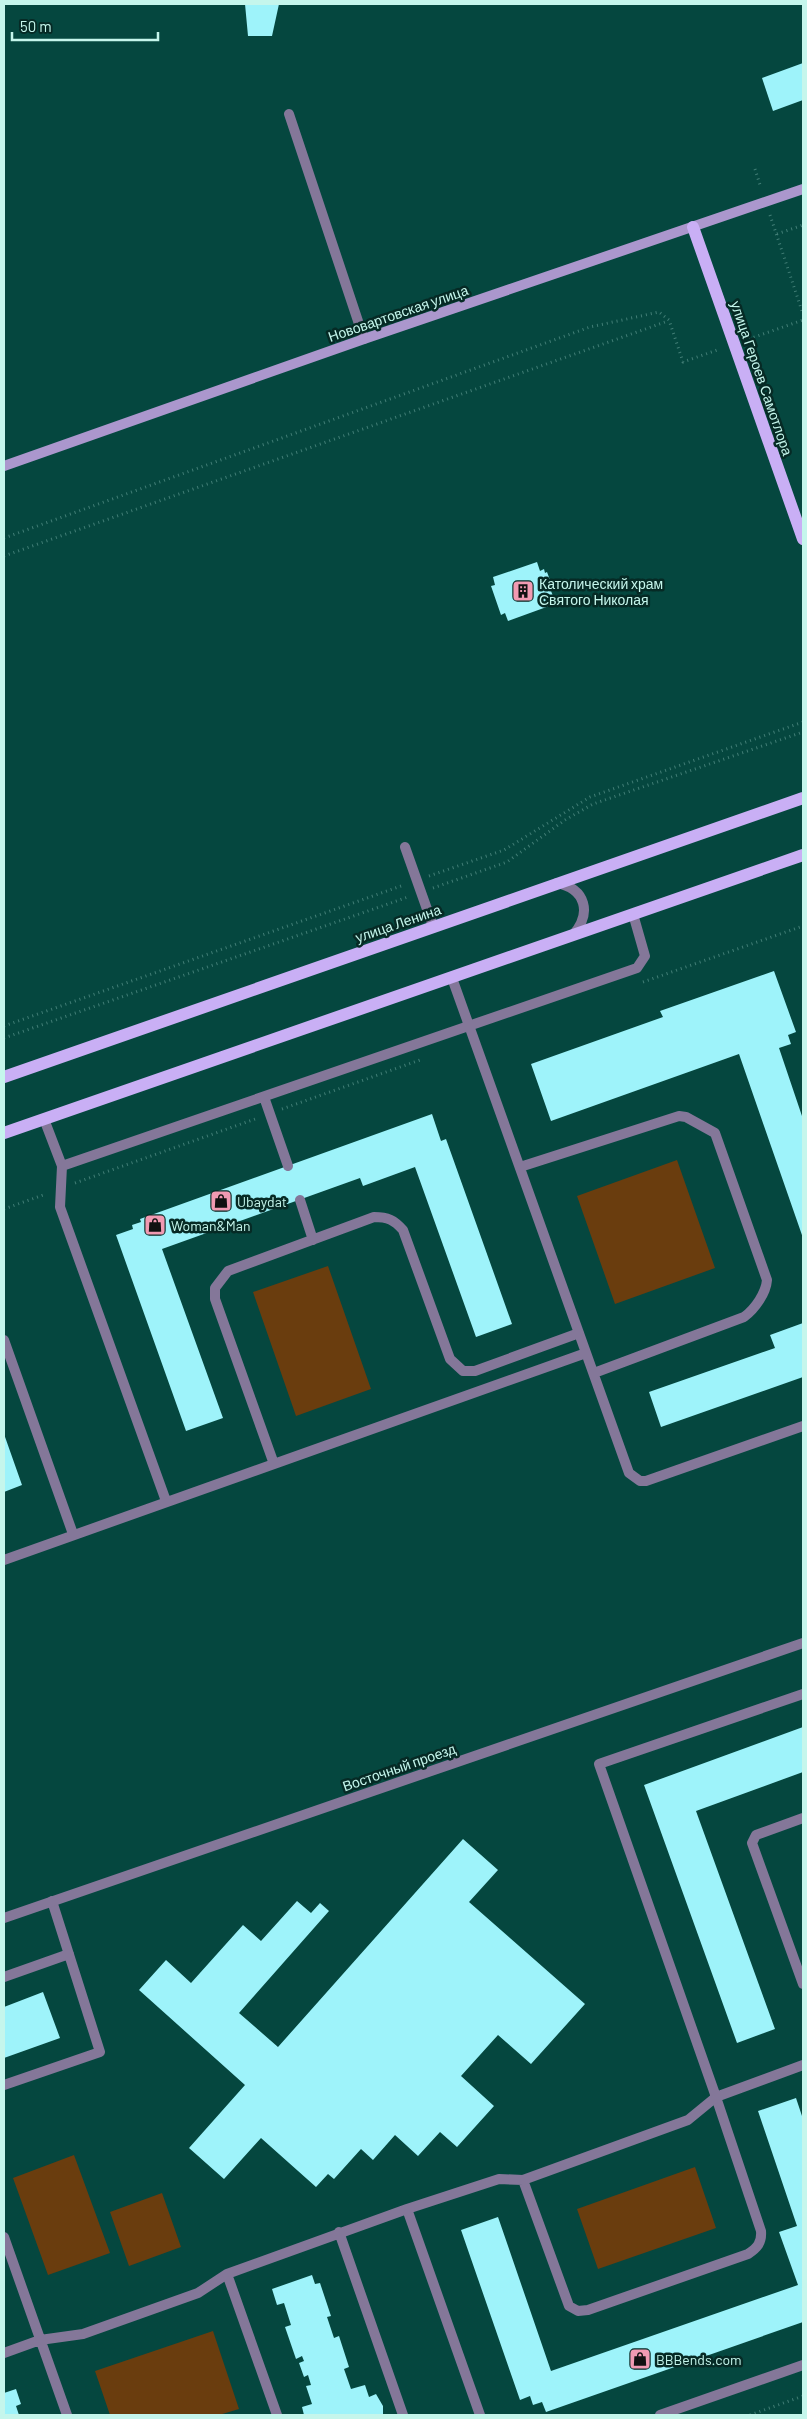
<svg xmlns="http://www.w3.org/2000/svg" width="807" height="2419" viewBox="0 0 807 2419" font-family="Barlow,sans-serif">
<rect width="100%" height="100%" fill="#05473f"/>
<path fill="#6a3d0e" d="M 677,1160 L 715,1268 L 615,1304 L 577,1196 Z
M 328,1266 L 371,1389 L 296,1416 L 253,1292 Z
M 74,2155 L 110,2253 L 48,2275 L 13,2178 Z
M 695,2167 L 716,2228 L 598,2269 L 577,2209 Z
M 162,2193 L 181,2247 L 129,2266 L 110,2212 Z
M 213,2331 L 239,2409 L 219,2415 L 110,2415 L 95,2371 Z"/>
<path fill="#9ef3fa" d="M 245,4 L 279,4 L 272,36 L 248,36 Z
M 803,63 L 803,100 L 773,111 L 762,78 Z
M 537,562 L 540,571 L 544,569 L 545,573 L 547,572 L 554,591 L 551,591 L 553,596 L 549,597 L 552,605 L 508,621 L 505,613 L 501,615 L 491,586 L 495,585 L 493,577 Z
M 774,971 L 796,1032 L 788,1035 L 791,1044 L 779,1048 L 803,1119 L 803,1238 L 739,1054 L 551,1121 L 531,1064 L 663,1017 L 660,1011 Z
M 432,1114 L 441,1141 L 446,1139 L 512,1324 L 476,1337 L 415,1167 L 363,1186 L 360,1178 L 162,1249 L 223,1418 L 186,1431 L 116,1235 L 133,1229 L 132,1225 L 141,1222 L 140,1219 Z
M 803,1323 L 803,1377 L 661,1427 L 649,1392 L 775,1348 L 770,1335 Z
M 4,1434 L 22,1485 L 4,1492 Z
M 803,1727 L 803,1772 L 696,1811 L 775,2029 L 737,2043 L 644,1785 Z
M 463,1839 L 498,1870 L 469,1902 L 585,2004 L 531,2064 L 498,2035 L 461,2076 L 494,2106 L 457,2147 L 440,2132 L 418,2156 L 395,2135 L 373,2160 L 361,2149 L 334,2179 L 328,2174 L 316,2187 L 261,2138 L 224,2179 L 189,2148 L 245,2085 L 139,1990 L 166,1960 L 191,1983 L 243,1925 L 261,1941 L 297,1901 L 311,1913 L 320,1903 L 329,1911 L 239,2013 L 278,2047 Z
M 43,1992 L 60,2038 L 4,2058 L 4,2007 Z
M 796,2098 L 803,2119 L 803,2322 L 546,2412 L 542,2402 L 533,2405 L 530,2396 L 520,2400 L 461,2230 L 498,2217 L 551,2371 L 798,2285 L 779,2232 L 797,2226 L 758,2111 Z
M 312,2275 L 315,2284 L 320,2283 L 331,2316 L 327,2317 L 334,2338 L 339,2336 L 349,2367 L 344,2369 L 351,2389 L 365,2385 L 369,2397 L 376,2394 L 383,2406 L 383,2415 L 304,2415 L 302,2407 L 312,2404 L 306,2386 L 311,2385 L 308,2375 L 304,2377 L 299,2363 L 304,2361 L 302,2356 L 296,2359 L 285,2327 L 291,2325 L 284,2303 L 277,2305 L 272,2289 Z
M 16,2389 L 21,2404 L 16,2406 L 19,2415 L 4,2415 L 4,2393 Z"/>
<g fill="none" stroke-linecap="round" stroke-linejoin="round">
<path stroke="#427e76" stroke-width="3" stroke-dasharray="1 4" stroke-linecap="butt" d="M 755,169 L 761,188
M 770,215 L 803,314
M 777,234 L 803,225
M 749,339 L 803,320
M 4,538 L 590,327 L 659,312 L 669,320 L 683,362 L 720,349
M 4,556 L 668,321
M 429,876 L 504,850 L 590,797 L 803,722
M 433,888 L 507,862 L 565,820 L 593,804 L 803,732
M 643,982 L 803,926
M 4,1026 L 404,885
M 4,1038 L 408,897
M 282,1109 L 420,1060
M 75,1183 L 258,1118
M 4,1209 L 46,1194
M 750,2415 L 803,2396"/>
<path stroke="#847799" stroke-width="10" d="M 289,114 L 364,339
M 405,847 L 433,926
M 452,978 L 629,1473 L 640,1481 L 646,1481 L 803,1426
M 264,1097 L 288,1166
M 44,1119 L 62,1166 L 60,1207 L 166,1501
M 62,1166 L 637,968 L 645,956 L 633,914
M 520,1167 L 679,1116 L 686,1117 L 715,1133 L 767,1280 C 766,1293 755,1309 744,1317 L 594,1373
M 300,1200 L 313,1240
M 4,1340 L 73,1534
M 274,1464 L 215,1299 L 215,1288 L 228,1271 L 374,1217 C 388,1217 394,1220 403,1230 L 450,1359 L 463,1371 L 475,1371 L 579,1333
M 4,1560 L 586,1353
M 803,1694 L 599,1764 L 716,2097 L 803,2065
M 803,1818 L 756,1835 L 752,1843 L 803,1984
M 4,1977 L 69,1954
M 4,2085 L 100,2052 L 52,1901
M 716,2097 L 761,2231 C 762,2243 757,2248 748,2254 L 588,2310 L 578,2311 L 569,2306 L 523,2180 L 688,2120 Z
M 407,2209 L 480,2415
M 339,2232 L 403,2415
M 4,2237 L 67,2415
M 227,2274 L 277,2415
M 4,2353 L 40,2340 L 83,2334 L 198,2293 L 227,2274 L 407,2209 L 499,2179 L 523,2180
M 660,2415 L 803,2365"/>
<path stroke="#847799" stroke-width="10" d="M 557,883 C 586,889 592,913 573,935
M 4,1918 L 803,1643"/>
<path stroke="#ab97cd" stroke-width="10" d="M 4,466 L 364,339 L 803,189"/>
<path stroke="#c9aff5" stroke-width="12" d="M 693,227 L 803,539
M 4,1077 L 803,798
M 4,1133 L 803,855"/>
</g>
<defs>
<g id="building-square" transform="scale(1.125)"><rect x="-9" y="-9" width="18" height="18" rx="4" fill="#f19ab2" stroke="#062a25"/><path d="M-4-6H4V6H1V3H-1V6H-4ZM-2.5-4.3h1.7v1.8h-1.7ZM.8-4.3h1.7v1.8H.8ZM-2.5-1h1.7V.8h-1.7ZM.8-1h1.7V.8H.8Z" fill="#111"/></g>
<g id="shop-square" transform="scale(1.125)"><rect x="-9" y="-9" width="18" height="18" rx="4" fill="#f19ab2" stroke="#062a25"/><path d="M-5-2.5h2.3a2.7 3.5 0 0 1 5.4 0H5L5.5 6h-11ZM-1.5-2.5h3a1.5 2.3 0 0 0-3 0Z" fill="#111"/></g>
</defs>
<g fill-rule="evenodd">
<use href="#building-square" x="523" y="591"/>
<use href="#shop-square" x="221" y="1201"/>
<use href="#shop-square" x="155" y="1225"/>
<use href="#shop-square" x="640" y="2359"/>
</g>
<g text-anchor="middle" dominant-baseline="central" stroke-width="5" stroke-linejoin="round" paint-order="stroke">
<g font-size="14" fill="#c5f6ec" stroke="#062a25">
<text transform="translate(398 313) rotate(-19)">Нововартовская улица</text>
<text transform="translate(762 378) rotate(71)">улица Героев Самотлора</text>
<text transform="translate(398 923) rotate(-19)">улица Ленина</text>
<text transform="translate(399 1767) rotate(-19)">Восточный проезд</text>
</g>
<g font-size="14" fill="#c5f6ec" stroke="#062a25" text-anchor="start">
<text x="539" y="583">Католический храм<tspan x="539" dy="16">Святого Николая</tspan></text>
<text x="237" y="1201">Ubaydat</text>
<text x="171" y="1225">Woman&amp;Man</text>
<text x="656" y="2359">BBBends.com</text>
</g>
</g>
<rect width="807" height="2419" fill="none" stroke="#c5f6ec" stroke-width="10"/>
<path d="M12 32v8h146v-8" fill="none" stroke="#c5f6ec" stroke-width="2.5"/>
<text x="20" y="32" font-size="15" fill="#c5f6ec" stroke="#062a25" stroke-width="4" paint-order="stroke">50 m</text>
</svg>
